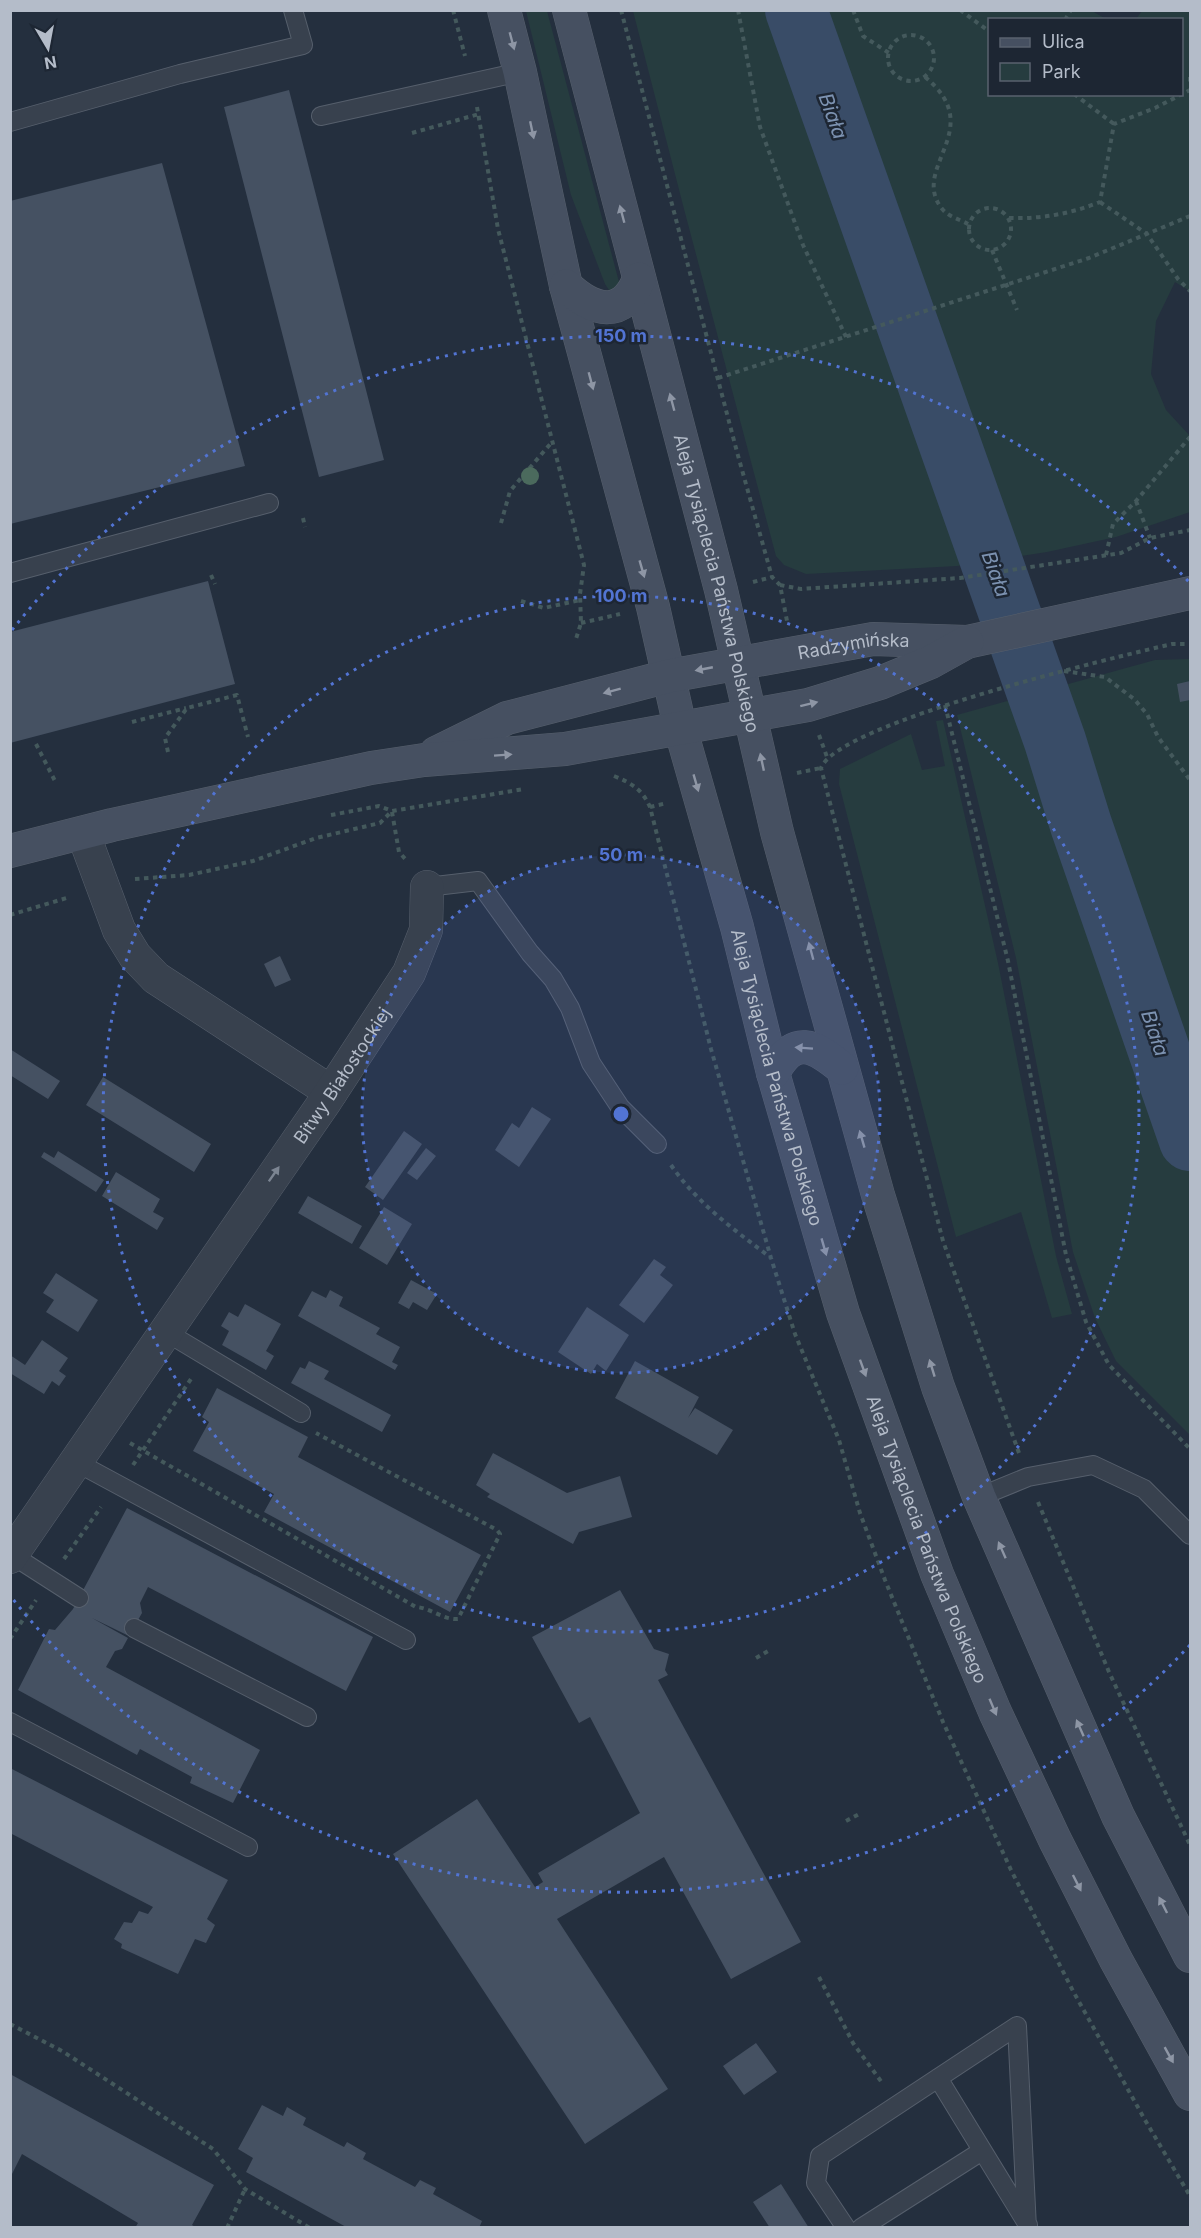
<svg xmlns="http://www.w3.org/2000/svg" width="1201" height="2238" viewBox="0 0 1201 2238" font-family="Inter,sans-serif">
<rect width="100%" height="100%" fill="#242f3e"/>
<path fill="#263c3f" d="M 526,11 L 547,11 L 619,282 L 614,291 L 609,290 L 605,284 L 571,195 Z
M 633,11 L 1092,11 L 1106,19 L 990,20 L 990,94 L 1182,94 L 1182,20 L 1136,19 L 1142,11 L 1190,11 L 1190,291 L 1175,282 L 1156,321 L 1151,374 L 1166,410 L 1190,436 L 1190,512 L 1116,537 L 1047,552 L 957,566 L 806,574 L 784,565 L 776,556 L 684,209 Z
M 1190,659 L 1190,1435 L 1116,1361 L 1095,1318 L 1073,1252 L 1016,958 L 957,715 L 1155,660 Z
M 943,720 L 998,963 L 1056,1256 L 1072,1314 L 1052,1318 L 1021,1212 L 956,1237 L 839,784 L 840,769 L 911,734 L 922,770 L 945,766 L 936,721 Z"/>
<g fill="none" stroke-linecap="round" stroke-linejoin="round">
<path stroke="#394c67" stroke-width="62" d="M 796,10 L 1055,741 L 1081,825 L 1190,1140"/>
</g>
<path fill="#455162" d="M 289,90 L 384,460 L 319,477 L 224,107 Z
M 162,163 L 245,466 L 10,524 L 10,201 Z
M 208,581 L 235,684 L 10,743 L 10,632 Z
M 1190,681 L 1190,700 L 1180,702 L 1177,684 Z
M 280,956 L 291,980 L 275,987 L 264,964 Z
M 10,1049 L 60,1081 L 48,1099 L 10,1075 Z
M 103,1077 L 211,1144 L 194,1172 L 86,1105 Z
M 532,1107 L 551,1119 L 519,1167 L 495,1150 L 512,1123 L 519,1128 Z
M 404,1131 L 422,1144 L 383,1200 L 365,1187 Z
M 426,1148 L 436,1156 L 417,1180 L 407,1173 Z
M 58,1151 L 104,1180 L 96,1192 L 41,1157 L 44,1152 L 54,1158 Z
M 116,1172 L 160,1199 L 153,1212 L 164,1218 L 157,1230 L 102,1196 Z
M 308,1196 L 362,1226 L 352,1244 L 298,1213 Z
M 384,1207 L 412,1224 L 387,1265 L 359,1248 Z
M 654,1259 L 666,1267 L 660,1275 L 673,1285 L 644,1323 L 619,1305 Z
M 56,1273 L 98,1300 L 78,1332 L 46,1312 L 54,1300 L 43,1293 Z
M 411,1280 L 437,1294 L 427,1310 L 413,1302 L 409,1309 L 398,1303 Z
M 330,1290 L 343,1297 L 339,1306 L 380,1328 L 376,1334 L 400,1347 L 392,1362 L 398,1365 L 395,1370 L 298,1316 L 312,1291 L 326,1298 Z
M 245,1304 L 281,1324 L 266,1351 L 274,1356 L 266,1370 L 222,1345 L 229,1331 L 221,1326 L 229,1312 L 238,1317 Z
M 587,1307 L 629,1335 L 606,1371 L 597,1364 L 591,1374 L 558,1352 Z
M 42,1340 L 68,1358 L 59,1371 L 66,1376 L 59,1386 L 52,1381 L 44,1394 L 10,1373 L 10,1355 L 25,1365 Z
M 309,1361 L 329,1371 L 324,1379 L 391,1415 L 382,1432 L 291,1383 L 300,1367 L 305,1369 Z
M 635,1361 L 699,1397 L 688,1418 L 695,1408 L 733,1430 L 717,1455 L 615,1398 Z
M 217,1388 L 308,1437 L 298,1457 L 481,1555 L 450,1612 L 264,1512 L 274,1494 L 193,1451 L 209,1422 L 202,1417 Z
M 493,1453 L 567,1493 L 620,1476 L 632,1517 L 579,1532 L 573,1544 L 487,1497 L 490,1494 L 476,1485 Z
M 127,1508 L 373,1637 L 346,1691 L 148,1587 L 140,1603 L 142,1613 L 129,1636 L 92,1618 L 128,1638 L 122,1649 L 115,1651 L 106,1667 L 260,1750 L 233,1803 L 190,1783 L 192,1777 L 140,1749 L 137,1755 L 18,1690 L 49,1629 L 55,1630 L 73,1609 Z
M 620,1590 L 654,1649 L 669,1654 L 665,1670 L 668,1675 L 658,1680 L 801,1942 L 731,1979 L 664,1857 L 557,1919 L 668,2089 L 585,2144 L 393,1854 L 477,1799 L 535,1887 L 543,1882 L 538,1873 L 640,1813 L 590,1717 L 579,1723 L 532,1637 Z
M 10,1768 L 228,1880 L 207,1919 L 215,1925 L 206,1943 L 195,1939 L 178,1974 L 121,1948 L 122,1944 L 114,1939 L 124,1922 L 132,1923 L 139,1911 L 148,1914 L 153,1907 L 10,1833 Z
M 756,2043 L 777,2072 L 744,2095 L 723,2066 Z
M 10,2074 L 214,2185 L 192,2225 L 197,2228 L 135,2228 L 138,2223 L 22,2154 L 10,2178 Z
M 262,2105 L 283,2116 L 287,2107 L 306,2118 L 303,2125 L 344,2147 L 347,2142 L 366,2153 L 363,2159 L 415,2187 L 420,2180 L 436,2188 L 433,2194 L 482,2221 L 479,2228 L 348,2228 L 246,2172 L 253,2158 L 238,2149 Z
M 781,2184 L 809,2228 L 770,2228 L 753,2202 Z"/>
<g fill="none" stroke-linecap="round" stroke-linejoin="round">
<g stroke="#565f6c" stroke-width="20">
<path id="lane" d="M 321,116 L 520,72
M 10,122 L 180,74 L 303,45 L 293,10
M 10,573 L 269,503
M 427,887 L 478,881 L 530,953 L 553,979 L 570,1008 L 591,1063 L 620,1107 L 657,1144
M 166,1332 L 301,1413
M 76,1462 L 406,1640
M 979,1497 L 1028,1477 L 1093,1465 L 1144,1489 L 1190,1535
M 12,1555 L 79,1598
M 134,1628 L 307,1717
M 10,1722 L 248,1847
M 1017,2026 L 1027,2228
M 938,2078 L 1028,2225
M 846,2228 L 816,2183 L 820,2156 L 1017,2026
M 861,2228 L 982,2151"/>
</g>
<g stroke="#565f6c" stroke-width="34">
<g id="street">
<path d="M 83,833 L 119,930 L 135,956 L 156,978 L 331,1092"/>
<path id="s1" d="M 10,1557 L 326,1100 L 409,973 L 426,930 L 427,887"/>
</g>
</g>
<g stroke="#565f6c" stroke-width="34">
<g id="secondary">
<path id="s2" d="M 504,10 L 520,72 L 566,286 L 653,607 L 680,727 L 737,927 L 773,1073 L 843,1313 L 937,1574 L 995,1712 L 1055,1840 L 1116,1960 L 1190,2094"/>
<path id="s3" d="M 569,10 L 721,590 L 777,832 L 878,1195 L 938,1387 L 979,1497 L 1118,1816 L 1190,1956"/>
<path d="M 566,286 C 593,311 623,320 639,279"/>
<path id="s4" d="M 436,753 L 507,718 L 669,676 L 873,639 L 967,642 L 1190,593"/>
<path d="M 10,851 L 112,825 L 371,768 L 424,760 L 565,749 L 808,705 L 880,683 L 931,662 L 967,642"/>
<path d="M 773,1073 C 794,1034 814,1045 842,1068"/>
</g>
</g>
<path stroke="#44595c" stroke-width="4" stroke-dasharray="4.5 4.5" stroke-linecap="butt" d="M 453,10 L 465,56
M 621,10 L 737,452 L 772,577 L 780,585 L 787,621
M 738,10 L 760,127 L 803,245 L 846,337
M 853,10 L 863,36 L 889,53
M 960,10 L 990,32
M 1065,20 L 1071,10
M888 58a23 23 0 1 1 46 0a23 23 0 1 1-46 0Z
M 925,77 C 990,130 906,169 944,211 C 950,217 961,220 968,224
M 1190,77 L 1190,82
M 1074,94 L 1114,124
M 477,107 L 498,229 L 584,565 L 580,594 L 581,623 L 575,642
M 412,133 L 479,114
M 1100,202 L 1147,234 L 1178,279 L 1190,291
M969 229a21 21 0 1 1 42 0a21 21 0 1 1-42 0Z
M 1009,218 C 1041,219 1070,214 1100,202 L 1114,124 L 1155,108 L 1190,90
M 992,250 L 1017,310
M 718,378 L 1089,258 L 1190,216
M 1136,501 L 1150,538
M 303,518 L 305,527
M 501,523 L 510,491 L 552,442
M 1106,555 L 1113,524 L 1136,501 L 1190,437
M 211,575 L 215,584
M 753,582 L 772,577
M 780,585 L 801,589 L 960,578 L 1121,553 L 1150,538 L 1190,530
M 521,601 L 544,608 L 580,600
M 581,623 L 620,614
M 1064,671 L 1105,677 L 1134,699 L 1147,714 L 1158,737 L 1190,780
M 945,705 L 1008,961 L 1066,1255 L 1086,1322 L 1109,1365 L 1190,1449
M 132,722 L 186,708
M 819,735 L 827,757
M 36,744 L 56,783
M 168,752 L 165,738 L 187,708 L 237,695 L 248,737
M 797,773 L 821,768
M 614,776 C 631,783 642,789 650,807 L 711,1049 L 771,1258 L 795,1334 L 839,1440 L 860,1513 L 885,1580 L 943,1722 L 1011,1870 L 1073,1991 L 1145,2120 L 1190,2196
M 650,807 L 667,803
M 392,812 L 399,852 L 407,861
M 331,815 L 379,806 L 392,811 L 524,789
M 135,879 L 189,875 L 253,861 L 316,838 L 380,823 L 392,811
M 10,915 L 70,897
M 671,1165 C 697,1203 733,1229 770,1257
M 130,1443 L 416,1607 C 431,1608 443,1620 458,1619 L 500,1534 L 497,1530 L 316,1433
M 1019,1453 L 943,1241 L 821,768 C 838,723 1116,657 1172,644 L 1190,644
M 133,1465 L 191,1379
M 1038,1502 L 1109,1672 L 1190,1845
M 64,1559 L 101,1507
M 10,1639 L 36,1600
M 756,1658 L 770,1650
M 846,1821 L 861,1813
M 819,1977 L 853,2043 L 883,2084
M 10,2024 L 62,2051 L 213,2149 L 245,2189 L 310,2228
M 227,2228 L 245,2189"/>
<use href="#lane" stroke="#38414e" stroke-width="18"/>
<use href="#street" stroke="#38414e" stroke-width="33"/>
<use href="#secondary" stroke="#465061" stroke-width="33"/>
</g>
<circle fill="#4b6a5d" cx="530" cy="476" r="9"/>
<defs><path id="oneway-solid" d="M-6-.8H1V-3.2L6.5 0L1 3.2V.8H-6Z" transform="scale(1.5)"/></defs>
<g fill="#8e96a5">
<use href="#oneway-solid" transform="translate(512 41) rotate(75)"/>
<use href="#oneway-solid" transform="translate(532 130) rotate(78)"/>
<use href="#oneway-solid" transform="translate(622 214) rotate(-105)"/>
<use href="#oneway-solid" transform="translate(591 381) rotate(75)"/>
<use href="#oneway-solid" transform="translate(672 402) rotate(-105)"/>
<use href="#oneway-solid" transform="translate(642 569) rotate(74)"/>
<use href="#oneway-solid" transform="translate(704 669) rotate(169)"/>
<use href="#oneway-solid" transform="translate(612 691) rotate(165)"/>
<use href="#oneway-solid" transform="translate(809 704) rotate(-14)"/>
<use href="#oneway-solid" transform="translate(503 755) rotate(-4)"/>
<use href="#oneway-solid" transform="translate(762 762) rotate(-102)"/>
<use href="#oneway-solid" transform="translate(696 783) rotate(74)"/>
<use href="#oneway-solid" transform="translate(811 951) rotate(-105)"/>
<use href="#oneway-solid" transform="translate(804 1048) rotate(-176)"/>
<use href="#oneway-solid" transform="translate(862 1139) rotate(-106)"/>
<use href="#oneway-solid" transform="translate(824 1247) rotate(74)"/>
<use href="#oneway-solid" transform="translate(863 1368) rotate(70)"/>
<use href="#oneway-solid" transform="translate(932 1368) rotate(-107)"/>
<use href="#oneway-solid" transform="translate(1002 1550) rotate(-114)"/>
<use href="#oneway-solid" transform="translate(993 1707) rotate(67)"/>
<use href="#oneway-solid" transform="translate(1080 1728) rotate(-114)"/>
<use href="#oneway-solid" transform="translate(1077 1883) rotate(63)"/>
<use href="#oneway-solid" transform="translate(1163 1905) rotate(-117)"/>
<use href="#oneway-solid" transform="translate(1169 2055) rotate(61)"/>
</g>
<use fill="#7c8592" href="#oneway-solid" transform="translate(274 1174) rotate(-55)"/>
<circle cx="621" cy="1114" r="259" fill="#5274d3" fill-opacity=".12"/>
<g fill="none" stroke="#5274d3" stroke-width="3" stroke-dasharray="3 6">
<circle cx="621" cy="1114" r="259"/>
<circle cx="621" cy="1114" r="518"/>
<path d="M1190 1645A778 778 0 0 1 12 1598M12 630A778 778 0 0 1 1190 583"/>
</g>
<g text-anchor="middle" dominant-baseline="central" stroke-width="5" stroke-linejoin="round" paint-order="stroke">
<g font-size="18" fill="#b4bcc9" stroke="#1d2633">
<text stroke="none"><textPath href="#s3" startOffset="592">Aleja Tysiąclecia Państwa Polskiego</textPath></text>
<text stroke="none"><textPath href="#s4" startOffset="434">Radzymińska</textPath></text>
<text stroke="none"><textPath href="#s1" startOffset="585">Bitwy Białostockiej</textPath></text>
<text stroke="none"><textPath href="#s2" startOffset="1102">Aleja Tysiąclecia Państwa Polskiego</textPath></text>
<text stroke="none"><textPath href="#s2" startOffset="1588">Aleja Tysiąclecia Państwa Polskiego</textPath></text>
</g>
<g font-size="20" font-style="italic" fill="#7c92b1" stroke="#1d2633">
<text transform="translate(833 116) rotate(70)">Biała</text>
<text transform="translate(996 574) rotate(70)">Biała</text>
<text transform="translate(1155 1033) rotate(71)">Biała</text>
</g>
</g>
<circle cx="621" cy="1114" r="9" fill="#5274d3" stroke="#1d2633" stroke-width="3"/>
<g font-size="18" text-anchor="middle" font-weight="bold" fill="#5274d3" stroke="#1d2633" stroke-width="5" stroke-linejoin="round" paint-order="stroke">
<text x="621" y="342">150 m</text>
<text x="621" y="602">100 m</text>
<text x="621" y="861">50 m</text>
</g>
<rect width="1201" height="2238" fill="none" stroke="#b4bcc9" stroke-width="24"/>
<rect x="988" y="18" width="195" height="78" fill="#1d2633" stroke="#59626f" stroke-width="1.5"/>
<rect x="1000" y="38" width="30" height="9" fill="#465061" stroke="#59626f" stroke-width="1.5"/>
<text x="1042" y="48" font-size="18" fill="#b4bcc9">Ulica</text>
<rect x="1000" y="63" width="30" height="18" fill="#263c3f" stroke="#59626f" stroke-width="1.5"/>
<text x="1042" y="78" font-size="18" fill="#b4bcc9">Park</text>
<g transform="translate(48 48) rotate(170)" stroke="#1d2633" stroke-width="4.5" paint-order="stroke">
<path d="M0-4.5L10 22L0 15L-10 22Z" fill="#b4bcc9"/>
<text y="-9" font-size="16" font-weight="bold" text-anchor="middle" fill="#b4bcc9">N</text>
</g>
</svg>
